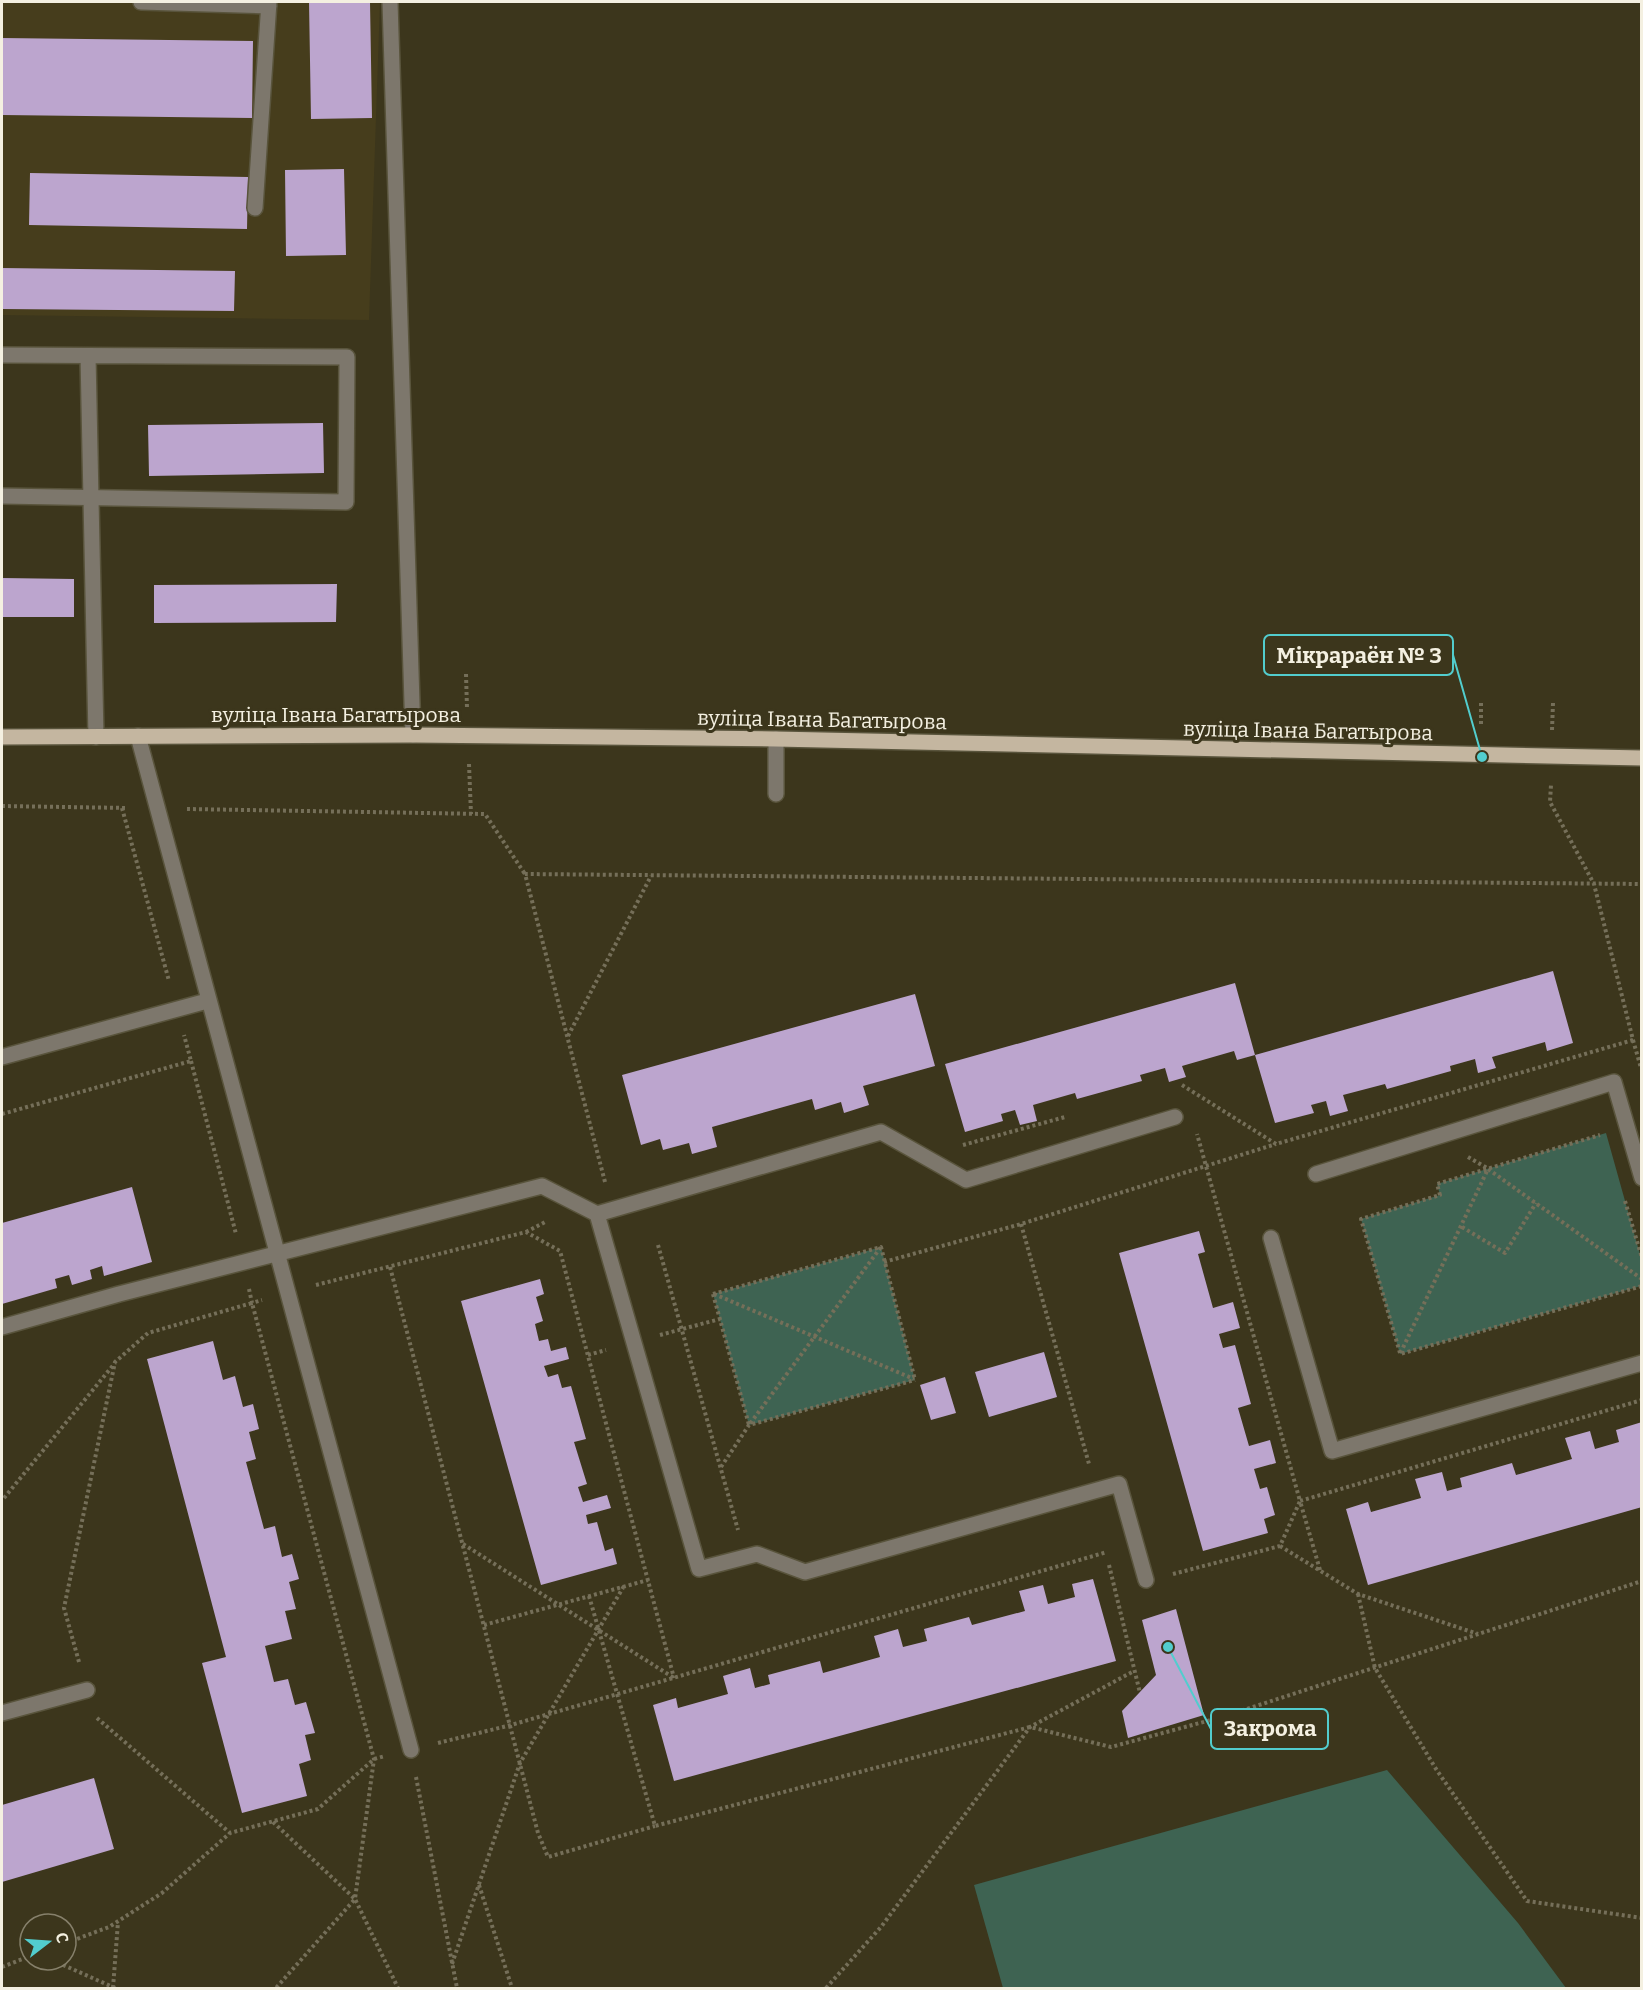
<svg xmlns="http://www.w3.org/2000/svg" width="1643" height="1990" viewBox="0 0 1643 1990" font-family="Bitter,serif">
<rect width="100%" height="100%" fill="#3c361c"/>
<path fill="#463d1c" d="M 2,2 L 380,2 L 369,320 L 2,315 Z"/>
<path fill="#3e6352" d="M 1606,1133 L 1641,1258 L 1641,1286 L 1400,1354 L 1361,1219 L 1440,1195 L 1437,1184 Z
M 881,1247 L 915,1380 L 749,1425 L 713,1294 Z
M 1387,1770 L 1518,1923 L 1566,1988 L 1003,1988 L 974,1885 Z"/>
<path fill="#bca5ce" d="M 309,2 L 370,2 L 372,118 L 311,119 Z
M 2,38 L 253,41 L 252,118 L 2,115 Z
M 344,169 L 346,255 L 286,256 L 285,170 Z
M 30,173 L 248,177 L 247,229 L 29,225 Z
M 2,268 L 235,271 L 234,311 L 2,309 Z
M 323,423 L 324,473 L 149,476 L 148,425 Z
M 2,578 L 74,579 L 74,617 L 2,617 Z
M 337,584 L 336,622 L 154,623 L 154,585 Z
M 1553,971 L 1573,1043 L 1547,1051 L 1545,1042 L 1492,1057 L 1496,1068 L 1478,1073 L 1475,1059 L 1450,1066 L 1451,1071 L 1387,1089 L 1385,1084 L 1343,1095 L 1348,1111 L 1330,1116 L 1326,1101 L 1311,1105 L 1314,1113 L 1275,1123 L 1255,1055 Z
M 1235,983 L 1255,1055 L 1237,1060 L 1234,1051 L 1182,1066 L 1186,1077 L 1169,1082 L 1165,1068 L 1140,1075 L 1142,1081 L 1077,1099 L 1075,1093 L 1033,1105 L 1037,1121 L 1020,1125 L 1015,1110 L 1001,1114 L 1003,1121 L 965,1132 L 945,1064 Z
M 915,994 L 935,1066 L 863,1086 L 869,1105 L 844,1113 L 841,1102 L 815,1110 L 812,1099 L 712,1127 L 717,1147 L 692,1154 L 689,1143 L 663,1150 L 660,1139 L 641,1145 L 622,1075 Z
M 132,1187 L 152,1262 L 104,1276 L 102,1266 L 90,1270 L 92,1279 L 72,1285 L 69,1275 L 55,1279 L 57,1288 L 2,1304 L 2,1223 Z
M 1199,1231 L 1205,1252 L 1198,1254 L 1213,1308 L 1233,1302 L 1240,1328 L 1219,1334 L 1223,1348 L 1235,1345 L 1251,1404 L 1238,1408 L 1249,1446 L 1270,1440 L 1276,1463 L 1254,1469 L 1260,1489 L 1267,1487 L 1275,1515 L 1264,1519 L 1268,1533 L 1203,1551 L 1119,1253 Z
M 540,1279 L 544,1294 L 536,1297 L 543,1321 L 535,1324 L 539,1341 L 548,1339 L 551,1351 L 566,1347 L 569,1359 L 544,1366 L 548,1377 L 558,1374 L 562,1388 L 571,1386 L 586,1439 L 574,1442 L 587,1484 L 578,1487 L 583,1502 L 607,1495 L 611,1508 L 586,1515 L 588,1524 L 597,1522 L 605,1551 L 613,1548 L 617,1564 L 541,1585 L 461,1301 Z
M 213,1341 L 223,1380 L 235,1376 L 243,1407 L 253,1404 L 259,1429 L 249,1432 L 256,1459 L 246,1462 L 264,1529 L 275,1526 L 282,1557 L 292,1554 L 299,1579 L 289,1582 L 296,1609 L 285,1611 L 292,1639 L 265,1646 L 274,1682 L 288,1679 L 295,1705 L 306,1702 L 315,1733 L 305,1735 L 311,1760 L 299,1764 L 307,1796 L 242,1813 L 202,1663 L 226,1657 L 147,1359 Z
M 1044,1352 L 1057,1397 L 989,1417 L 975,1372 Z
M 945,1377 L 956,1413 L 931,1420 L 920,1385 Z
M 1642,1422 L 1642,1507 L 1368,1585 L 1346,1509 L 1368,1502 L 1371,1512 L 1421,1498 L 1415,1479 L 1442,1472 L 1447,1491 L 1462,1487 L 1460,1478 L 1512,1463 L 1516,1475 L 1572,1459 L 1565,1438 L 1590,1431 L 1595,1449 L 1619,1442 L 1616,1430 Z
M 1093,1579 L 1116,1661 L 674,1781 L 653,1705 L 676,1698 L 678,1708 L 728,1694 L 723,1676 L 750,1668 L 755,1688 L 770,1684 L 768,1675 L 820,1661 L 823,1673 L 880,1657 L 874,1636 L 898,1629 L 903,1647 L 927,1641 L 924,1629 L 969,1617 L 972,1625 L 1025,1611 L 1019,1591 L 1043,1585 L 1048,1604 L 1075,1597 L 1072,1584 Z
M 1176,1609 L 1204,1715 L 1128,1738 L 1122,1711 L 1156,1675 L 1142,1620 Z
M 94,1778 L 114,1849 L 2,1882 L 2,1805 Z"/>
<g fill="none" stroke-linecap="round" stroke-linejoin="round">
<g stroke="#59543c" stroke-width="18">
<path id="minor" d="M 141,2 L 269,6
M 390,2 L 413,735
M 255,208 L 269,2
M 2,355 L 347,357 L 346,502 L 2,496
M 88,356 L 96,737
M 138,736 L 411,1750
M 776,739 L 776,794
M 2,1057 L 207,1001
M 1316,1174 L 1614,1082 L 1642,1178
M 597,1214 L 699,1569 L 757,1554 L 805,1572 L 1119,1484 L 1146,1580
M 1271,1238 L 1332,1451 L 1642,1363
M 2,1327 L 119,1294 L 542,1186 L 597,1214 L 881,1132 L 966,1180 L 1175,1117
M 2,1713 L 87,1690"/>
</g>
<g stroke="#59543c" stroke-width="18">
<path id="major" d="M 2,737 L 413,735 L 776,739 L 1642,758"/>
</g>
<path stroke="#756f59" stroke-width="4" stroke-dasharray="3 3" stroke-linecap="butt" d="M 466,674 L 467,708
M 1481,703 L 1481,727
M 1552,730 L 1553,703
M 469,764 L 471,814
M 2,806 L 128,808
M 122,808 L 169,981
M 187,809 L 485,814 L 525,874
M 568,1036 L 651,876
M 1633,1040 L 1641,1068
M 191,1061 L 236,1234
M 1182,1085 L 1276,1144 L 1633,1040 L 1594,884 L 1550,802 L 1551,785
M 2,1114 L 191,1061 L 184,1035
M 963,1145 L 1065,1117
M 1468,1157 L 1487,1168
M 605,1182 L 525,874 L 1642,884
M 1625,1201 L 1642,1258
M 1021,1224 L 1089,1464
M 1462,1227 L 1505,1253 L 1536,1203
M 526,1232 L 547,1221
M 658,1245 L 738,1530
M 884,1262 L 1021,1224 L 1276,1144
M 390,1267 L 538,1833 L 548,1857 L 655,1826
M 1642,1279 L 1488,1169 L 1400,1354 L 1642,1286
M 316,1285 L 526,1232 L 560,1251 L 674,1678
M 249,1289 L 252,1303 L 262,1300
M 713,1294 L 749,1425 L 881,1247
M 713,1294 L 881,1247 L 915,1380
M 714,1294 L 914,1379
M 660,1335 L 720,1319
M 1400,1353 L 1361,1219 L 1440,1195 L 1437,1184 L 1600,1135
M 588,1355 L 606,1350
M 721,1467 L 749,1425 L 915,1380
M 4,1498 L 115,1363
M 463,1544 L 674,1678
M 1280,1546 L 1358,1594 L 1478,1634
M 1109,1565 L 1140,1693
M 1320,1570 L 1300,1501 L 1642,1400
M 1173,1574 L 1280,1546 L 1300,1501 L 1197,1134
M 1358,1594 L 1375,1668 L 1436,1769 L 1527,1901 L 1642,1918
M 589,1596 L 655,1826 L 1030,1727 L 1111,1747 L 1222,1717 L 1642,1581
M 484,1625 L 648,1580
M 79,1662 L 64,1608 L 115,1362 L 148,1333 L 252,1303 L 374,1759 L 355,1899 L 398,1988
M 97,1718 L 230,1833
M 438,1743 L 511,1725 L 1107,1552
M 416,1777 L 457,1988
M 273,1822 L 355,1899 L 276,1988
M 479,1885 L 512,1988
M 66,1943 L 109,1927 L 162,1893 L 230,1833 L 318,1809 L 374,1759 L 385,1756
M 52,1960 L 115,1988
M 452,1964 L 520,1763 L 624,1586
M 2,1967 L 30,1956
M 113,1988 L 118,1922
M 826,1988 L 881,1927 L 1030,1727 L 1134,1671"/>
<use href="#minor" stroke="#7d776c" stroke-width="15"/>
<use href="#major" stroke="#c4b6a0" stroke-width="15"/>
</g>
<g text-anchor="middle" dominant-baseline="central" stroke-width="6" stroke-linejoin="round" paint-order="stroke">
<g font-size="21" fill="#f4f0e1" stroke="#3c361c">
<text x="336" y="715">вуліца Івана Багатырова</text>
<text transform="translate(822 720) rotate(1)">вуліца Івана Багатырова</text>
<text transform="translate(1308 731) rotate(1)">вуліца Івана Багатырова</text>
</g>
</g>
<path fill="none" stroke="#52cdce" stroke-width="2" d="M1482 757L1453 655M1168 1647L1211 1729"/>
<g fill="#52cdce" stroke="#3c361c" stroke-width="2">
<circle cx="1482" cy="757" r="6"/>
<circle cx="1168" cy="1647" r="6"/>
</g>
<g fill="#3c361c" stroke="#52cdce" stroke-width="2">
<rect x="1264" y="635" width="189" height="40" rx="6"/>
<rect x="1211" y="1709" width="117" height="40" rx="6"/>
</g>
<g font-size="22" text-anchor="middle" font-weight="bold" fill="#f4f0e1">
<text x="1359" y="663">Мікрараён № 3</text>
<text x="1270" y="1736">Закрома</text>
</g>
<rect width="1643" height="1990" fill="none" stroke="#f4f0e1" stroke-width="6"/>
<g transform="translate(48 1942) rotate(73)"><circle r="28" fill="#3c361c" stroke="#86806b" stroke-width="1.5"/>
<path d="M0-4.5L10 22L0 15L-10 22Z" fill="#52cdce"/>
<text y="-9" font-size="16" font-weight="bold" text-anchor="middle" fill="#f4f0e1">С</text>
</g>
</svg>
